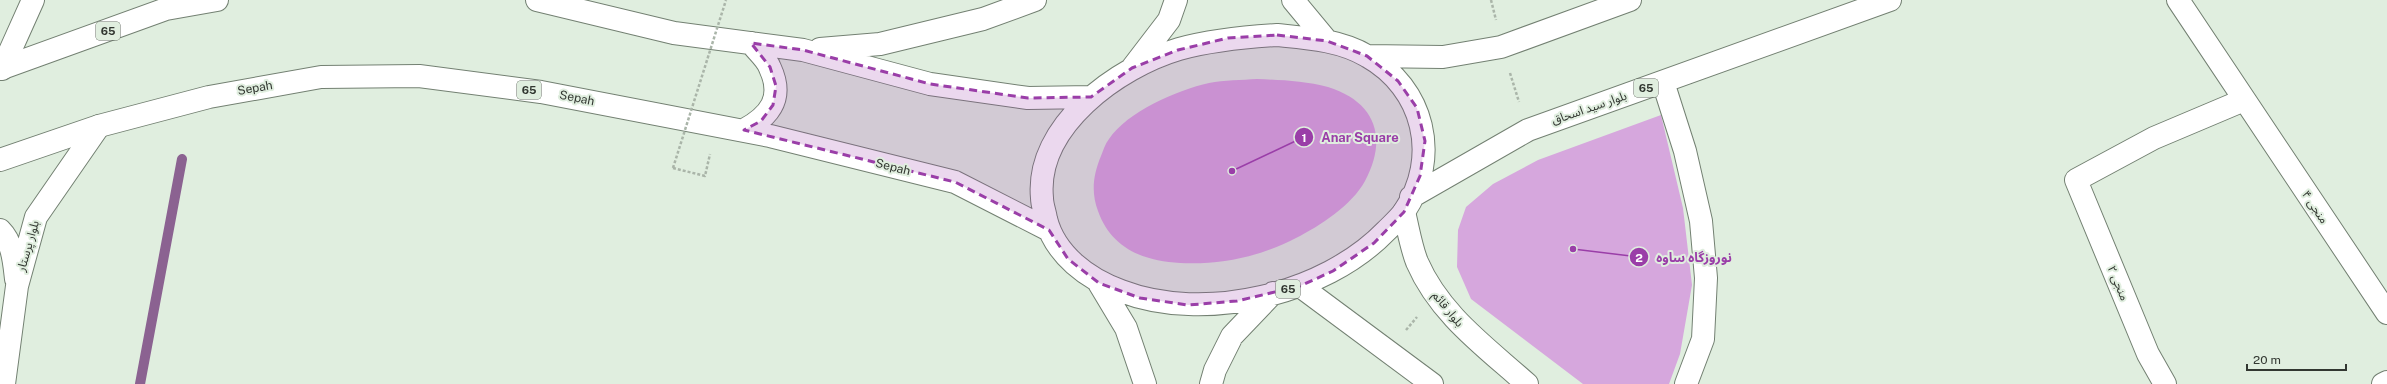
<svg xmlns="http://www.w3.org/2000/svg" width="2387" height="384" viewBox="0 0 2387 384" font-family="'Public Sans','Noto Sans Arabic',sans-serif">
<rect width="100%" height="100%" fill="#e0eedf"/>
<path fill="#d6a7dd" d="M 1257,79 C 1281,80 1305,81 1328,87 C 1376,102 1388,138 1365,181 C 1352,205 1320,226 1296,238 C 1259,257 1221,265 1180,263 C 1143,261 1111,248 1098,211 C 1091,192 1093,175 1101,156 C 1103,151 1105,144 1109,139 C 1127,112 1177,90 1209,83 C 1224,80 1242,80 1257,79 Z
M 1661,115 L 1683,208 L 1692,285 L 1680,354 L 1669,384 L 1583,384 L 1471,299 L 1457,267 L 1458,230 L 1466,207 L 1493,184 L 1538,160 Z"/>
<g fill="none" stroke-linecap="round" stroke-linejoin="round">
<path stroke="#8b6291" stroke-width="10" d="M 140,384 L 182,159"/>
<g stroke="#738072" stroke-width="24">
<path id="minor" d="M 2178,0 L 2387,313
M 2,69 L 33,0
M 1404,212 C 1408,228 1411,247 1417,262 C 1440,315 1486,347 1527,384
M 0,230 C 13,243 14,262 16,279
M 1300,286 L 1432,384
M 4,384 L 17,286 L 36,217 L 99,126
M 2165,384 L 2148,354 L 2076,180 L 2154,138 L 2244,100
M 2383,384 L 2387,382"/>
</g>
<g stroke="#738072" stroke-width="24">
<path id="major" d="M 537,0 L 674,33 L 803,50 L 930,84 L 1028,98 L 1091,97
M 1293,0 L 1327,41
M 1277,35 C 1307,38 1340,40 1367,56 C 1424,88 1441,157 1404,212 C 1399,219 1392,225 1386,231 C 1324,295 1204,323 1121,291 C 1088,279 1055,255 1046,219 C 1045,212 1042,205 1042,198 C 1035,126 1118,67 1179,49 C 1212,40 1244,37 1277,35 Z
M 820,49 L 880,44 L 983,19 L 1035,0
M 1367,56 L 1443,57 L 1501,47 L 1630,0
M 1133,67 L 1169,20 L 1176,0
M 0,69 L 166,9 L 217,0
M 1663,82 L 1685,151 L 1701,221 L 1706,278 L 1703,339 L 1686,384
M 744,130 C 770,116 784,98 770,68 C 767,59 757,51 751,43
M 0,160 L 99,126 L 209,97 L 321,77 L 419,76 L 541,92 L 770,136 L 955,182 L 1049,230
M 1411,197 L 1528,130 L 1890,0
M 1099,283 L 1126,328 L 1145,384
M 1211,384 L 1215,370 L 1232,336 L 1273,293"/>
</g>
<path stroke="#aab5a9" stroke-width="2.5" stroke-dasharray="3 2" stroke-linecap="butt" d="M 1491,0 L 1496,20
M 1510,73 L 1519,102
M 673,168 L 705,176 L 710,154
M 1406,330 L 1417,317"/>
<use href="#minor" stroke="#fff" stroke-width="22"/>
<use href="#major" stroke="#fff" stroke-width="22"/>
<path stroke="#aab5a9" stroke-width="2.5" stroke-dasharray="3 2" stroke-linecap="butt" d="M 673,168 L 726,0"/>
</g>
<path fill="#9a3ea8" fill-opacity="0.2" stroke="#9a3ea8" stroke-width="3" stroke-dasharray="8 5" stroke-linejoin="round" d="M 1277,35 L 1327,41 L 1367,56 L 1398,81 L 1417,108 L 1425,141 L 1420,176 L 1404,212 L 1374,243 L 1333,271 L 1300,286 L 1237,301 L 1188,305 L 1140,298 L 1099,283 L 1068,259 L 1049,230 L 955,182 L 744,130 L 761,121 L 773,105 L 776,86 L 770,67 L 751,43 L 803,50 L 930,84 L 1028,98 L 1091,97 L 1132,68 L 1178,50 L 1228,38 Z"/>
<g text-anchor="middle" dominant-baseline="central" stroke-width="4" stroke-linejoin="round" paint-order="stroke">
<g fill="#e0eedf" stroke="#666e65" stroke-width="1">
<rect x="96" y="22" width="24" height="18" rx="3"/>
<rect x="1634" y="79" width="24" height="18" rx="3"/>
<rect x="517" y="81" width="24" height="18" rx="3"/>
<rect x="1276" y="280" width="24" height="18" rx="3"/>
</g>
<g font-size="11" font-weight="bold" fill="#323731">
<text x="108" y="31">65</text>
<text x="1646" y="88">65</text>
<text x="529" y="90">65</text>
<text x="1288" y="289">65</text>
</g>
<g font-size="12" fill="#323731" stroke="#e0eedf">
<text transform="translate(255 88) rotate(-10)">Sepah</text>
<text transform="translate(577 98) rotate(11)">Sepah</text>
<text transform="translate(1589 108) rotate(-19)">بلوار سید اسحاق</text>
<text transform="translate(893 167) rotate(14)">Sepah</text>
<text transform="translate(2315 207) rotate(56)">منجی ۴</text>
<text transform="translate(28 246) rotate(-74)">بلوار پرستار</text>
<text transform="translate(2118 283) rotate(67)">منجی ۲</text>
<text transform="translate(1448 309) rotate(51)">بلوار قائم</text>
</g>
</g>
<path fill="none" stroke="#9a3ea8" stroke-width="1.5" d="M1232 171L1304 137M1573 249L1639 257"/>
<g fill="#9a3ea8" stroke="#e0eedf" stroke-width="1.5">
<circle cx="1232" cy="171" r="4"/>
<circle cx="1573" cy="249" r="4"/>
<circle cx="1304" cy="137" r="10"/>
<circle cx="1639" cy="257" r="10"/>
</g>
<g font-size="12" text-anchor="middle" font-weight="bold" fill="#fff">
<text x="1304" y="142">1</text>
<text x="1639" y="262">2</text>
</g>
<g font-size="13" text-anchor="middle" font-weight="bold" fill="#9a3ea8" stroke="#e0eedf" stroke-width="4" stroke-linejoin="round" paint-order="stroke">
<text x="1360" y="142">Anar Square</text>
<text x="1694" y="262">نوروزگاه ساوه</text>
</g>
<path d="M2247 364v6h99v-6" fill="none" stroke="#323731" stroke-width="2"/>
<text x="2253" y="364" font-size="12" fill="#323731" stroke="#e0eedf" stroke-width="3" paint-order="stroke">20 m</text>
</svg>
